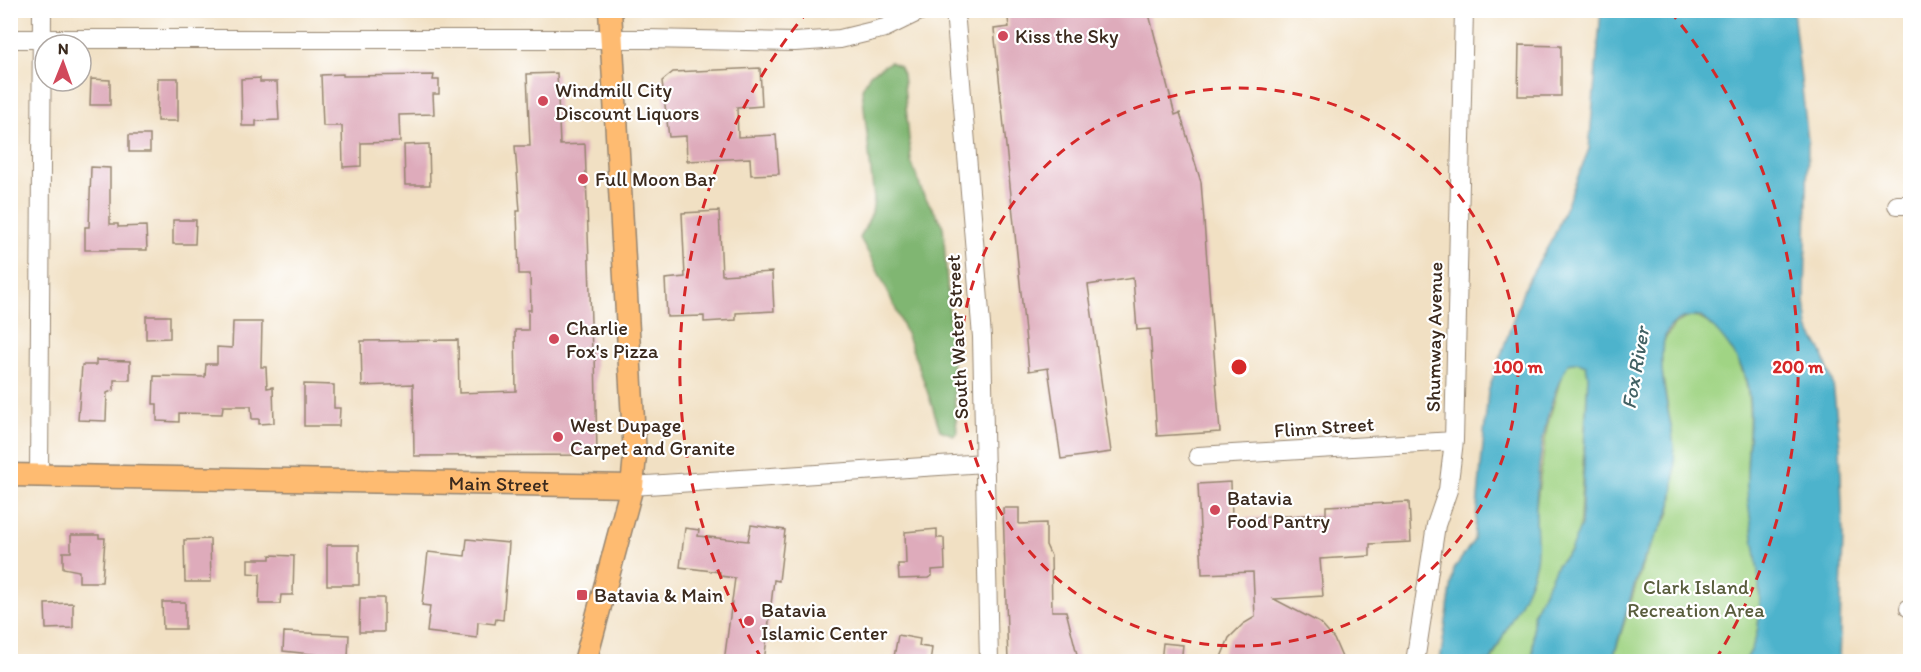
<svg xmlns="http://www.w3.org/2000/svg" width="1921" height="672" viewBox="0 0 1921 672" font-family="Itim,sans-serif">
<rect width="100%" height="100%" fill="#fff"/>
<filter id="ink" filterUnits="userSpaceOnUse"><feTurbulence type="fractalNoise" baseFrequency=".0167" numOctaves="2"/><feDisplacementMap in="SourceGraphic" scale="12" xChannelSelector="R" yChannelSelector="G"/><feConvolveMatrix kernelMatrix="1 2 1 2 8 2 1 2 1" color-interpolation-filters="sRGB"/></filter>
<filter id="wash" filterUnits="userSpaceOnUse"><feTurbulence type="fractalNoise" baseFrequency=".008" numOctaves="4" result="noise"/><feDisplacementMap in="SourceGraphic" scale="24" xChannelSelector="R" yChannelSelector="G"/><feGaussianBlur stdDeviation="1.35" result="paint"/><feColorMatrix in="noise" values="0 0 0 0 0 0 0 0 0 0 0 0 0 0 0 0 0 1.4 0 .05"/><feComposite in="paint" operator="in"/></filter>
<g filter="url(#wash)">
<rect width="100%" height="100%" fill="#f1e0c3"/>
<path fill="#a0d484" stroke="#6e7f51" stroke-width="1.5" d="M 1689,316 C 1714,318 1735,350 1743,373 C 1756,410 1744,453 1748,491 C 1751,533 1763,576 1759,618 C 1758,633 1753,649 1745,661 L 1612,662 L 1643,563 L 1656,534 L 1669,515 L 1673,497 L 1672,434 L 1661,365 L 1662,344 L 1674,325 Z
M 1578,362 L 1586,365 L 1588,375 L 1579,534 L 1570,551 L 1557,565 L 1533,635 L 1533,661 L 1491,662 L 1535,565 L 1536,507 L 1547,427 L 1561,377 L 1568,364 Z"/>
<path fill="#80b672" stroke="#5e7048" stroke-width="1.5" d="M 890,62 L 899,66 L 903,74 L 911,161 L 923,194 L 943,225 L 957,433 L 953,435 L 940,430 C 918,361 896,301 860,238 L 872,213 L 874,199 L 862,89 L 870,74 Z"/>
<path fill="#4db3cc" stroke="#446e75" stroke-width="1.5" d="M 1601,11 L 1793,11 L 1808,141 L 1805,301 L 1808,328 L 1822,352 L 1833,384 L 1840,446 L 1843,536 L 1839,661 L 1745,661 C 1753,649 1758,633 1759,618 C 1763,576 1750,532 1747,490 C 1745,452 1757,408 1743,371 C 1734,351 1719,331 1701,317 C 1640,310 1667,399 1672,432 C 1675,451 1676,481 1672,500 C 1668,522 1652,540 1643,561 C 1630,593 1623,628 1612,661 L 1533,661 L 1533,614 L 1557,565 L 1570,551 L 1581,525 L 1588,375 L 1586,365 L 1578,362 L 1568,364 C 1545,404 1538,460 1536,506 C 1535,524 1539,543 1536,561 C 1529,596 1504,628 1491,661 L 1440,661 L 1454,569 L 1474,540 L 1488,392 L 1525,286 L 1554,236 L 1589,149 Z"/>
<g id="blocks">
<path fill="#deabbb" d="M 1007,10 L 1148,10 L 1175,115 L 1180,113 L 1201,182 L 1220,432 L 1157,436 L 1150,329 L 1137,330 L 1133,278 L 1088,285 L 1111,452 L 1061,459 L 1048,368 L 1029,371 L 994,29 L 1009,27 Z
M 1519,45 L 1561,46 L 1561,96 L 1518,96 Z
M 760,68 L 762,106 L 737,108 L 738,137 L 776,135 L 779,174 L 751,175 L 750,158 L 687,161 L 686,136 L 669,137 L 662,81 L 673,72 Z
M 557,73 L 560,145 L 585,144 L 592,352 L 595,352 L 597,455 L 414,456 L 413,384 L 362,386 L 361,341 L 458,340 L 459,393 L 516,391 L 515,330 L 528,330 L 528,310 L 531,310 L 530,274 L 519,274 L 517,211 L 520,211 L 515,146 L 530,146 L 527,74 Z
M 343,74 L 343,76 L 434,75 L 433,80 L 439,80 L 439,94 L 433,94 L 434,114 L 399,115 L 400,142 L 361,143 L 361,166 L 343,167 L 342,126 L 323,126 L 321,75 Z
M 158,78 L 178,78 L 178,121 L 157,121 Z
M 260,78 L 260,82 L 277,82 L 279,120 L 256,121 L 256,126 L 242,126 L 241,79 Z
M 91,79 L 110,80 L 110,105 L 90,105 Z
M 129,135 L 150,135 L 150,152 L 129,152 Z
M 429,144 L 430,185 L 405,185 L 404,145 Z
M 91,167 L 110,168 L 110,224 L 118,224 L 118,227 L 146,226 L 147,250 L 85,250 L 85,227 L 89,227 Z
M 719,211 L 722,275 L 772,272 L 774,311 L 736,313 L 736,320 L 704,322 L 704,316 L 667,317 L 665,279 L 685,277 L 682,213 Z
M 173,220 L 196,220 L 195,244 L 173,244 Z
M 146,316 L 170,316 L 170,338 L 146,339 Z
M 233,322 L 262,322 L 261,367 L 266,367 L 267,388 L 273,387 L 274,423 L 259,424 L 259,419 L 252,419 L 251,406 L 223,406 L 222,414 L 179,413 L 179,422 L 157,421 L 157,404 L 153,404 L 154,376 L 205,377 L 206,364 L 217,364 L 217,347 L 232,348 Z
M 96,360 L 130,361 L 130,380 L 114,380 L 114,390 L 107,393 L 106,421 L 78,420 L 82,365 L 96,365 Z
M 304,384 L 334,385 L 334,408 L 340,408 L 339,426 L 304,426 Z
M 1231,482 L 1232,519 L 1326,514 L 1326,506 L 1409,502 L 1411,542 L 1370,544 L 1370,556 L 1320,559 L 1323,596 L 1274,599 L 1320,623 L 1334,639 L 1344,662 L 1219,662 L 1229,638 L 1243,624 L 1255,617 L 1253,572 L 1202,574 L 1198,484 Z
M 1003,508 L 1019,508 L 1019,524 L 1046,523 L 1046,545 L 1051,556 L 1052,611 L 1066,611 L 1079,662 L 1008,662 Z
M 751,525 L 785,530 L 779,581 L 774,580 L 764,662 L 724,662 L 735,578 L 720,576 L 720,572 L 680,567 L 685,528 L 699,530 L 698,536 L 748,541 Z
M 937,529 L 937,538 L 944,538 L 945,569 L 932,570 L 932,576 L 928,578 L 899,579 L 898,564 L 906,564 L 905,532 Z
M 71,535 L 99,535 L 99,538 L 105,538 L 102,582 L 79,582 L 79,571 L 63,568 L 63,552 L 71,552 Z
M 210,539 L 211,582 L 185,582 L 184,540 Z
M 467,539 L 509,543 L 503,620 L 496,619 L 495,624 L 478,622 L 477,638 L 427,632 L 430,606 L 422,605 L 428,552 L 465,556 Z
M 327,545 L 359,545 L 359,585 L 327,585 Z
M 270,555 L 294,556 L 293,595 L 281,595 L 280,604 L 259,604 L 260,574 L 248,573 L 248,559 L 270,559 Z
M 360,598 L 384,598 L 384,632 L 359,632 Z
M 162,602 L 185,602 L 185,629 L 163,629 Z
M 73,603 L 73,628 L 46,629 L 45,604 Z
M 284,632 L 349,635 L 348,658 L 283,651 Z
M 898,635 L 920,639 L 919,646 L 932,648 L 930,662 L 893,662 Z
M 1163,643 L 1183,645 L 1181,662 L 1161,662 Z"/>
</g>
</g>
<g filter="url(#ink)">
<use href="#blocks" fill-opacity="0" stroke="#968570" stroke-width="1.5"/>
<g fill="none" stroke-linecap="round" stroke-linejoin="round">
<g stroke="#968570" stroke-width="20">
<path id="minor" d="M 955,10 L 982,337 L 989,662
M 10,39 L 646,39 L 795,42 L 840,39 L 885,28 L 922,10
M 1897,205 L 1910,205
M 1198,456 L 1454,441
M 39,475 L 42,10
M 632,486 L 985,463
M 1909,608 L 1910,608
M 1415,662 L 1436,525 L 1448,490 L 1454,441 L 1464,10"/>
</g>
<g stroke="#968570" stroke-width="25">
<g id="major">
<path id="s1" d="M 10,475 L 632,486"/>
<path d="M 585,662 L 632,486 L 635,456 L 610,10"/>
</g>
</g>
<use href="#minor" stroke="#fff" stroke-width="18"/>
<use href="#major" stroke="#febb71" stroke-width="22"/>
</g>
</g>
<g fill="none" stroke="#d62828" stroke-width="3" stroke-dasharray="10 8">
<circle cx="1239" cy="367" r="279"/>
<path d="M762 659A559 559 0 0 1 808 11M1670 11A559 559 0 0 1 1716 659"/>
</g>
<g fill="#d1495b" stroke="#fff" stroke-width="2">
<circle cx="1003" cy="36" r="6"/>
<circle cx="543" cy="101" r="6"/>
<circle cx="583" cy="179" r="6"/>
<circle cx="554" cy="339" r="6"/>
<circle cx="558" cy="437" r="6"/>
<circle cx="1215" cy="510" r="6"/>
<rect x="576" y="589" width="12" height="12" rx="3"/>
<circle cx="749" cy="621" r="6"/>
</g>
<g text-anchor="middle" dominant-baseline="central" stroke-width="4.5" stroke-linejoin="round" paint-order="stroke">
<g font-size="20" fill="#3b2a1e" stroke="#fff" text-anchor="start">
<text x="1015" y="36">Kiss the Sky</text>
<text x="555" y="90">Windmill City<tspan x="555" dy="23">Discount Liquors</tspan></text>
<text x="595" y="179">Full Moon Bar</text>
<text x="566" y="328">Charlie<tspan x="566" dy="23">Fox's Pizza</tspan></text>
<text x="570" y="425">West Dupage<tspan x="570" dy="23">Carpet and Granite</tspan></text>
<text x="1227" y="498">Batavia<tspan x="1227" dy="23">Food Pantry</tspan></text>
<text x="594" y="595">Batavia &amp; Main</text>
<text x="761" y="610">Batavia<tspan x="761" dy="23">Islamic Center</tspan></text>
</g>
<g font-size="20" fill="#3b2a1e" stroke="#fff">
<text transform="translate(957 337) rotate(-93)">South Water Street</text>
<text transform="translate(1434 337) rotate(-89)">Shumway Avenue</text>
<text transform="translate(1324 427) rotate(-4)">Flinn Street</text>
<text stroke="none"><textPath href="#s1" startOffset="489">Main Street</textPath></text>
</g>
<g font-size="20" fill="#595d3d" stroke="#fff">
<text x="1696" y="587">Clark Island<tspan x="1696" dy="23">Recreation Area</tspan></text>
</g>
<g font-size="21" font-style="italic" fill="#426164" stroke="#fff">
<text transform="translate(1635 368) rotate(-80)">Fox River</text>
</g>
</g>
<circle cx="1239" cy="367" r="9" fill="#d62828" stroke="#fff" stroke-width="3"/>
<g font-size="18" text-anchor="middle" font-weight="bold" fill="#d62828" stroke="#fff" stroke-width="4.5" stroke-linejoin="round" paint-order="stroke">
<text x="1518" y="373">100 m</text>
<text x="1798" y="373">200 m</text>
</g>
<rect width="1921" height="672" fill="none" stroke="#fff" stroke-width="36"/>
<g transform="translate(63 63) rotate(1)"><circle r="28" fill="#ffffff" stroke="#b1aaa5" stroke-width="1.5"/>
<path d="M0-4.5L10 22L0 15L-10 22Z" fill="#d1495b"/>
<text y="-9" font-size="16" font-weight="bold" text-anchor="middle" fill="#3b2a1e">N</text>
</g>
</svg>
